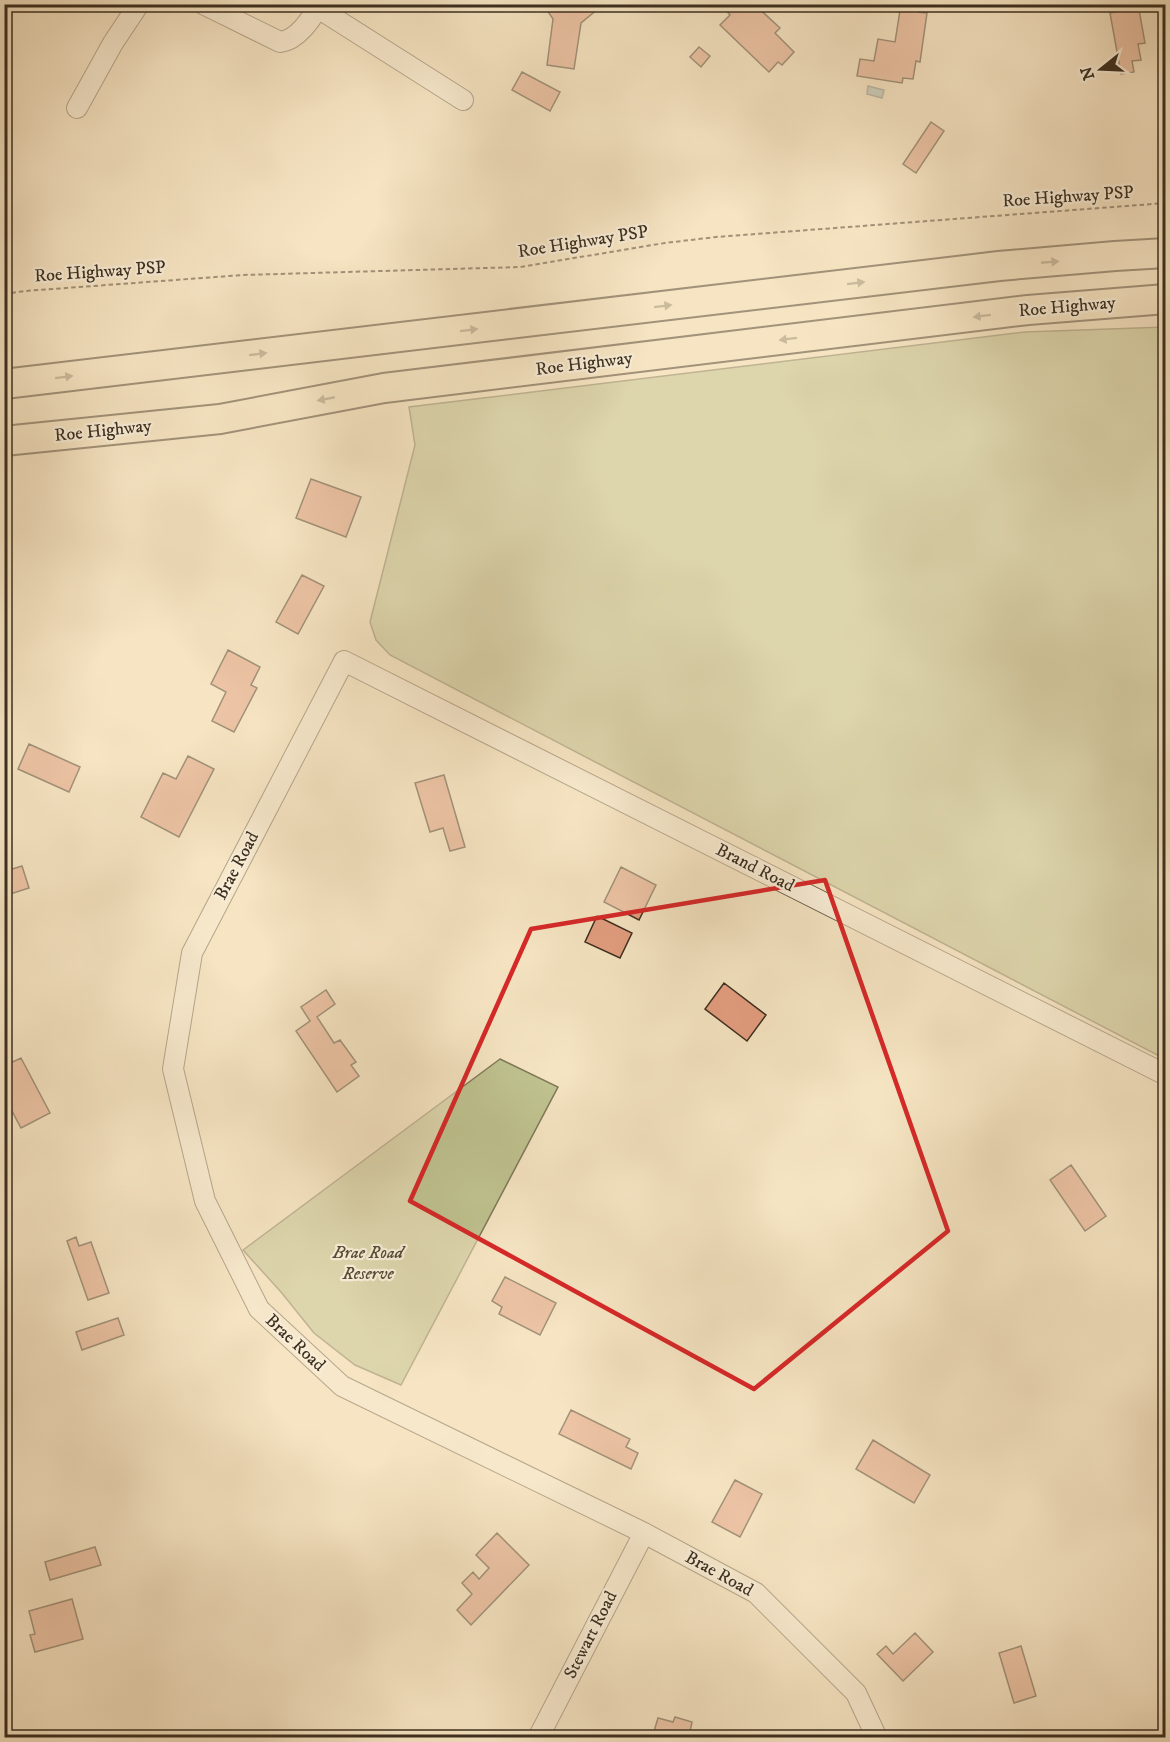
<svg xmlns="http://www.w3.org/2000/svg" width="1170" height="1742" viewBox="0 0 1170 1742" font-family="'IM FELL DW Pica',serif">
<rect width="100%" height="100%" fill="#f5e4c2"/>
<filter id="stains"><feTurbulence type="fractalNoise" baseFrequency=".00333" numOctaves="4"/><feColorMatrix values="0 0 0 0 .2 0 0 0 0 .09 0 0 0 0 .02 0 0 0 .5 -.17"/></filter>
<radialGradient id="worn" r=".72"><stop offset=".6" stop-color="#630" stop-opacity="0"/><stop offset="1" stop-color="#630" stop-opacity=".3"/></radialGradient>
<path fill="#bfc390" stroke="#7e7958" stroke-width="1.5" d="M 1165,327 L 1165,1059 L 390,655 L 376,640 L 370,622 L 415,445 L 409,407 L 1025,332 Z
M 500,1059 L 558,1087 L 401,1385 L 355,1365 L 314,1333 L 281,1292 L 243,1250 Z"/>
<path fill="#a0bcbd" stroke="#78847e" stroke-width="1.5" d="M 868,86 L 884,90 L 882,98 L 867,94 Z"/>
<path fill="#e39e80" stroke="#3c2f1f" stroke-width="1.5" d="M 537,4 L 604,4 L 581,23 L 574,69 L 547,65 L 553,19 L 547,10 L 536,9 Z
M 723,4 L 754,4 L 780,28 L 775,33 L 794,52 L 782,65 L 778,62 L 769,72 L 720,25 L 730,15 L 722,6 Z
M 901,4 L 919,6 L 918,12 L 927,13 L 920,62 L 916,61 L 913,79 L 903,78 L 902,83 L 857,76 L 860,59 L 874,61 L 878,39 L 895,42 Z
M 1118,4 L 1138,4 L 1145,43 L 1138,44 L 1141,60 L 1132,61 L 1134,72 L 1121,74 L 1110,13 L 1119,11 Z
M 699,47 L 710,56 L 701,67 L 690,57 Z
M 522,72 L 560,92 L 550,111 L 512,90 Z
M 931,122 L 944,131 L 916,173 L 903,164 Z
M 311,479 L 361,497 L 346,537 L 296,518 Z
M 302,575 L 324,586 L 298,634 L 276,622 Z
M 228,650 L 260,667 L 251,685 L 257,688 L 234,732 L 212,721 L 226,692 L 211,684 Z
M 29,744 L 80,767 L 69,792 L 18,769 Z
M 188,756 L 214,769 L 179,837 L 141,817 L 163,773 L 176,779 Z
M 444,775 L 465,847 L 450,851 L 443,828 L 430,832 L 415,783 Z
M 4,858 L 9,870 L 22,866 L 29,888 L 4,896 Z
M 621,867 L 656,885 L 639,920 L 604,902 Z
M 597,916 L 632,933 L 620,958 L 585,942 Z
M 724,983 L 766,1015 L 747,1041 L 705,1009 Z
M 326,990 L 335,1004 L 317,1017 L 334,1043 L 340,1040 L 356,1062 L 351,1065 L 359,1076 L 337,1092 L 296,1031 L 310,1021 L 301,1007 Z
M 21,1058 L 50,1113 L 21,1128 L 4,1096 L 4,1066 Z
M 1071,1165 L 1106,1216 L 1085,1231 L 1050,1180 Z
M 76,1237 L 79,1246 L 91,1242 L 109,1293 L 88,1300 L 67,1241 Z
M 505,1277 L 556,1303 L 540,1335 L 499,1314 L 502,1307 L 492,1301 Z
M 118,1318 L 124,1335 L 82,1350 L 76,1332 Z
M 571,1410 L 630,1439 L 626,1447 L 638,1453 L 631,1469 L 559,1434 Z
M 873,1440 L 930,1475 L 914,1503 L 856,1469 Z
M 735,1480 L 762,1494 L 740,1537 L 712,1522 Z
M 497,1533 L 529,1565 L 471,1625 L 457,1610 L 472,1594 L 462,1583 L 473,1572 L 479,1579 L 489,1568 L 476,1555 Z
M 95,1547 L 101,1565 L 50,1580 L 45,1562 Z
M 72,1599 L 83,1639 L 35,1652 L 30,1635 L 35,1634 L 29,1611 Z
M 915,1633 L 933,1652 L 903,1681 L 877,1654 L 886,1646 L 893,1654 Z
M 1021,1646 L 1036,1696 L 1014,1703 L 999,1653 Z
M 675,1717 L 692,1722 L 690,1732 L 696,1734 L 695,1738 L 652,1738 L 658,1718 L 673,1722 Z"/>
<g fill="none" stroke-linecap="round" stroke-linejoin="round">
<g stroke="#6a5c48" stroke-width="22">
<path id="minor" d="M 203,4 L 280,42 C 298,40 311,19 320,4
M 318,8 L 463,100
M 77,108 L 113,43 L 139,4
M 538,1738 L 644,1533
M 877,1738 L 856,1693 L 756,1593 L 644,1533 L 342,1386 L 259,1309 L 205,1201 L 173,1069 L 192,953 L 344,661 L 1166,1075"/>
</g>
<g stroke="#3c2f1f" stroke-width="32">
<path id="highway" d="M 4,384 L 999,266 L 1115,256 L 1166,253
M 4,441 L 220,419 L 384,388 L 1028,310 L 1166,299"/>
</g>
<path stroke="#3c2f1f" stroke-width="2" stroke-dasharray="4.5 3" stroke-linecap="butt" d="M 4,294 L 25,291 L 243,275 L 520,267 L 665,243 L 716,237 L 1166,203"/>
<use href="#minor" stroke="#f8edd7" stroke-width="20"/>
<use href="#highway" stroke="#f5e4c2" stroke-width="28"/>
</g>
<defs><path id="oneway-solid" d="M-6-.8H1V-3.2L6.5 0L1 3.2V.8H-6Z" transform="scale(1.5)"/></defs>
<g fill="#988a70">
<use href="#oneway-solid" transform="translate(1050 262) rotate(-5)"/>
<use href="#oneway-solid" transform="translate(856 283) rotate(-7)"/>
<use href="#oneway-solid" transform="translate(663 306) rotate(-7)"/>
<use href="#oneway-solid" transform="translate(982 316) rotate(173)"/>
<use href="#oneway-solid" transform="translate(469 330) rotate(-7)"/>
<use href="#oneway-solid" transform="translate(788 339) rotate(173)"/>
<use href="#oneway-solid" transform="translate(258 354) rotate(-7)"/>
<use href="#oneway-solid" transform="translate(64 377) rotate(-7)"/>
<use href="#oneway-solid" transform="translate(326 399) rotate(169)"/>
</g>
<path d="M0 0H1170V1742H0ZM 825,880 L 948,1231 L 754,1389 L 410,1201 L 531,929 Z" fill="#f5e4c2" fill-opacity=".55" fill-rule="evenodd"/>
<path fill="none" stroke="#d62828" stroke-width="4.5" stroke-linejoin="round" d="M 825,880 L 948,1231 L 754,1389 L 410,1201 L 531,929 Z"/>
<g text-anchor="middle" dominant-baseline="central" stroke-width="4.5" stroke-linejoin="round" paint-order="stroke">
<g font-size="18" fill="#3c2f1f" stroke="#f8edd7">
<text transform="translate(1068 197) rotate(-4)">Roe Highway PSP</text>
<text transform="translate(583 242) rotate(-9)">Roe Highway PSP</text>
<text transform="translate(100 272) rotate(-4)">Roe Highway PSP</text>
<text transform="translate(1067 307) rotate(-5)">Roe Highway</text>
<text transform="translate(584 364) rotate(-7)">Roe Highway</text>
<text transform="translate(103 431) rotate(-6)">Roe Highway</text>
<text transform="translate(237 866) rotate(-62)">Brae Road</text>
<text transform="translate(755 868) rotate(27)">Brand Road</text>
<text transform="translate(295 1343) rotate(43)">Brae Road</text>
<text transform="translate(719 1574) rotate(29)">Brae Road</text>
<text transform="translate(591 1635) rotate(-63)">Stewart Road</text>
</g>
<g font-size="18" font-style="italic" fill="#564d36" stroke="#f8edd7">
<text x="368" y="1253">Brae Road<tspan x="368" dy="21">Reserve</tspan></text>
</g>
</g>
<rect width="1170" height="1742" fill="none" stroke="#f5e4c2" stroke-width="24"/>
<rect x="6" y="6" width="1158" height="1730" fill="none" stroke="#3c2f1f" stroke-width="3"/>
<rect x="12" y="12" width="1146" height="1718" fill="none" stroke="#3c2f1f" stroke-width="1.5"/>
<g transform="translate(1101 69) rotate(252)" stroke="#f8edd7" stroke-width="4.5" paint-order="stroke">
<path d="M0-4.5L10 22L0 15L-10 22Z" fill="#3c2f1f"/>
<text y="-9" font-size="16" font-weight="bold" text-anchor="middle" fill="#3c2f1f">N</text>
</g>
<rect width="100%" height="100%" filter="url(#stains)"/>
<rect width="100%" height="100%" fill="url(#worn)"/>
</svg>
